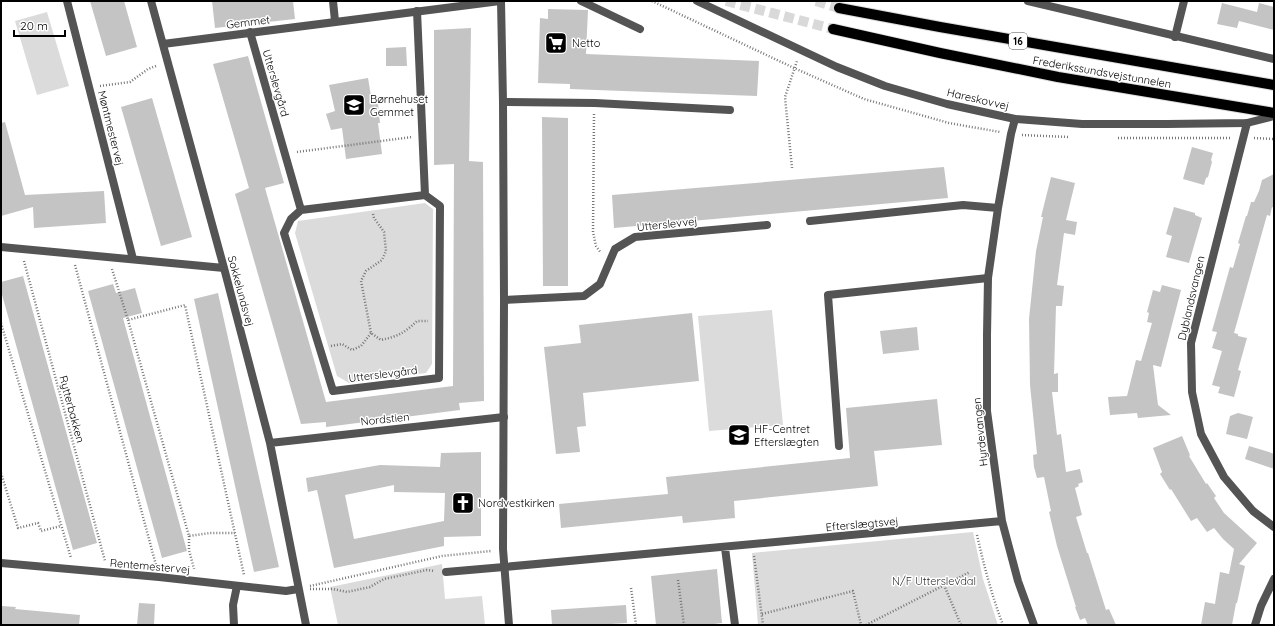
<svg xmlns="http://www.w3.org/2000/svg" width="1275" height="626" viewBox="0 0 1275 626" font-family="Quicksand,sans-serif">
<rect width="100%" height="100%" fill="#fff"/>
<path fill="#dbdbdb" d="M 47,12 L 69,86 L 37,95 L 15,21 Z
M 425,203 L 433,209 L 432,364 L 426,373 L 349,383 L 337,376 L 295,233 L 298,221 Z
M 772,310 L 783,425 L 709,431 L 698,316 Z
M 973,532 L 983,579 L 998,625 L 758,625 L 752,553 Z
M 442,564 L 445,599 L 482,596 L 485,625 L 338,625 L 330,587 Z"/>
<path fill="#c4c4c4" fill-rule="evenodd" d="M 90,1 L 124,1 L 137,47 L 106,56 Z
M 212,1 L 293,1 L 295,19 L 215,28 Z
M 1222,3 L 1257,12 L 1259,3 L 1274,7 L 1274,30 L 1239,21 L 1237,28 L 1217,24 Z
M 548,9 L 588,10 L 586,54 L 759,61 L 757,96 L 570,89 L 570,84 L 538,83 L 540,18 L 548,19 Z
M 471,28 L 469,161 L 483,162 L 484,401 L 459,403 L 460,410 L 326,427 L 326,422 L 301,424 L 235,194 L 249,188 L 213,64 L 248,56 L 284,183 L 265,188 L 326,402 L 453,386 L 454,164 L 434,165 L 434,30 Z
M 406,47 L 407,66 L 386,66 L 386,48 Z
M 368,78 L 372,102 L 378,103 L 380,123 L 378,123 L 382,154 L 346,159 L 342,128 L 331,130 L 326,114 L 335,111 L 329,85 Z
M 152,98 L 192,237 L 161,246 L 121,107 Z
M 542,117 L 568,118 L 568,286 L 543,286 Z
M 5,122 L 25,195 L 104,191 L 106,223 L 34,228 L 33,207 L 1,216 L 1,123 Z
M 1192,147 L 1213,153 L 1211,160 L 1212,162 L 1208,177 L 1206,178 L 1204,185 L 1183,179 Z
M 944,167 L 948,198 L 614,228 L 612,195 Z
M 1274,174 L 1274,208 L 1272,207 L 1270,216 L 1267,215 L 1234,333 L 1238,334 L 1238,336 L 1247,338 L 1238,370 L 1241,371 L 1234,397 L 1218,393 L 1220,387 L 1212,385 L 1222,351 L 1212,348 L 1217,332 L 1212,331 L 1230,267 L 1233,268 L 1240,244 L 1238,243 L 1246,216 L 1247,216 L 1251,202 L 1254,202 L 1259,191 L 1262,180 Z
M 1051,177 L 1075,183 L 1066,220 L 1077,222 L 1075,235 L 1064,233 L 1057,285 L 1064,286 L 1062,306 L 1056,306 L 1054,374 L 1058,373 L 1058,392 L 1052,392 L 1057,435 L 1061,434 L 1066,472 L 1080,469 L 1083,482 L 1078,484 L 1079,486 L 1075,488 L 1082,515 L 1076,517 L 1087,553 L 1088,553 L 1106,610 L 1109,609 L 1116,625 L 1088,625 L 1085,618 L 1080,620 L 1075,607 L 1076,607 L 1057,546 L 1049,512 L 1051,511 L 1044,477 L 1037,478 L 1034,467 L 1033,455 L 1037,454 L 1030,385 L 1029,319 L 1036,251 L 1043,217 L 1041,217 Z
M 1174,207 L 1195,213 L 1195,215 L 1202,218 L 1189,263 L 1166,257 L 1172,236 L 1166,234 Z
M 23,276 L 97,543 L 73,550 L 1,291 L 1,282 Z
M 113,284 L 116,293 L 135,288 L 142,313 L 123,318 L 187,551 L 162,558 L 88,291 Z
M 1162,285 L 1181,290 L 1161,367 L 1153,365 L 1158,405 L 1171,415 L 1138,418 L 1137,413 L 1110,415 L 1108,397 L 1127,396 L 1136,360 L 1141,361 L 1152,323 L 1147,322 L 1149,313 L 1147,312 L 1153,290 L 1160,292 Z
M 218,293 L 279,567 L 254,572 L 194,299 Z
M 692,313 L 699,381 L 583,393 L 586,426 L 577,427 L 580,452 L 556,454 L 544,347 L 581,343 L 579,325 Z
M 917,327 L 919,350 L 883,354 L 880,331 Z
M 937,399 L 942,445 L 874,451 L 878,486 L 734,501 L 735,518 L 683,523 L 682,516 L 561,528 L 559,504 L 668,494 L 666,477 L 850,458 L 846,408 Z
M 1238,413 L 1253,417 L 1247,439 L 1226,434 L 1230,416 Z
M 1182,436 L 1190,455 L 1189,456 L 1206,484 L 1207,483 L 1216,496 L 1214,498 L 1224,513 L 1257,543 L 1239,564 L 1245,566 L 1237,603 L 1236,603 L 1232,625 L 1201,625 L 1205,602 L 1215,604 L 1220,572 L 1229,574 L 1234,549 L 1223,539 L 1214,528 L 1207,532 L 1197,518 L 1191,521 L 1171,489 L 1170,490 L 1160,474 L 1162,472 L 1153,448 Z
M 1249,446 L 1269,452 L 1274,454 L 1274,469 L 1245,459 Z
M 481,452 L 481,536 L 444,537 L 444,546 L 334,568 L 317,490 L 308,492 L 306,478 L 380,465 L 440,467 L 441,453 ZM 394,485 L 394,492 L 445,493 L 444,521 L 354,539 L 345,495 Z
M 717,569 L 722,623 L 706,625 L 656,625 L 651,576 Z
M 139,603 L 155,604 L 154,625 L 137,625 Z
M 626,605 L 627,623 L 595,625 L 552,625 L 551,610 Z
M 1,606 L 16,607 L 15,609 L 80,615 L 79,625 L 1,625 Z"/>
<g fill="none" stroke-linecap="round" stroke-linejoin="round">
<path stroke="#d9d9d9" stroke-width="10" stroke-dasharray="10 5" stroke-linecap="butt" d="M 726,1 L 833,29
M 816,1 L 839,8"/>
<g stroke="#dbdbdb" stroke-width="12">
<path id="primary" d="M 839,8 L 940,27 L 1274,85
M 833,29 L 940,53 L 1058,77 L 1274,113"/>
</g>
<path stroke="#767676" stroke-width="2.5" stroke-dasharray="1 2" stroke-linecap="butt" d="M 652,1 L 794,68 L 864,99 L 949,123 L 1000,132
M 100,86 L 130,82 L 148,69 L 156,66
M 594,114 L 593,232 L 596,246 L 601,253
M 1022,135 L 1069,137
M 1118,138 L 1231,138
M 1254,138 L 1274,139
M 297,152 L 412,137
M 792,168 L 785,97 L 797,61
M 373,214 L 374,218 L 384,232 L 386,251 L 382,260 L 366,271 L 361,281 L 371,333 L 381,340 C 399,336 404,333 417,321 L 428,321
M 24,261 L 105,561
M 75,265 L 156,565
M 112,269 L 128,320 L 185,305 L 244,575
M 128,320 L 189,536 L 210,533 L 235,533
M 1,323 L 71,558
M 331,346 L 342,344 L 352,350 L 361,346 L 371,333
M 1,473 L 18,528 L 38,523 L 41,531 L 61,526
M 977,535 C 984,566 992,596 1003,625
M 189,536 L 189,550 L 194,569
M 754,556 L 763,625
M 678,580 L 684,625
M 944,585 L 961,625
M 310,586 L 442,556 L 491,551
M 631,588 L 636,625
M 310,589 L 333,589 L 347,592 L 370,587 L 384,579 L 427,570 L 435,571
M 762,614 L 853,591 L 861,625
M 866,625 L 970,572"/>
<path stroke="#545454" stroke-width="8" d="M 581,1 L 640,29
M 250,32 L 301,210 L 291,219 L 284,233 L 333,391 L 439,378 L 440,206 L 425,195 L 417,11
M 301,210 L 425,195
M 839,446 L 828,295 L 988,278
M 446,572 L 504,567
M 234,625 L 233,605 L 237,586"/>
<path stroke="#545454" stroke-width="8" d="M 67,1 L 133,259
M 151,1 L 224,268 L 270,443 L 306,625
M 333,1 L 335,21
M 1175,37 L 1184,1
M 163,44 L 500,1
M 503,102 L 595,103 L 730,110
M 1015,119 L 1011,134 L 998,208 L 988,278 L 987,335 L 987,411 L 1002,521 L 1018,581 L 1034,625
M 1247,123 L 1191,343 L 1192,392 L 1201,434 L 1224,477 L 1253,511 L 1274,527
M 810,221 L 963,205 L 998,208
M 1,247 L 224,268
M 504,300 L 584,296 L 600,284 L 615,249 L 635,237 L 767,225
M 270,443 L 504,417
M 725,548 L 735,625
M 1,563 L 159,577 L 286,591 L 298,589
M 504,567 L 1002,521
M 1255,625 L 1261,606 L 1274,579"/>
<path stroke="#545454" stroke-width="8" d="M 501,1 L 503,102 L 504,300 L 503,549 L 509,625
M 697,1 L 837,67 L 885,86 L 947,104 L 1015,119 L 1082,124 L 1167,124 L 1247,123 L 1274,116
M 1028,1 L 1274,59"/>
<use href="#primary" stroke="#000" stroke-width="10"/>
</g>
<defs>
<g id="supermarket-square" transform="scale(1.15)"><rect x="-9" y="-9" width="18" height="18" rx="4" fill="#000" stroke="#fff"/><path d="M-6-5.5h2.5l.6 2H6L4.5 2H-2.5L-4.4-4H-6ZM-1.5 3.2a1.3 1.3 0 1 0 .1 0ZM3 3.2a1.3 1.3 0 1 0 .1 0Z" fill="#fff"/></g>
<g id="school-square" transform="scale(1.15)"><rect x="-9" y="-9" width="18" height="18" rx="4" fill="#000" stroke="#fff"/><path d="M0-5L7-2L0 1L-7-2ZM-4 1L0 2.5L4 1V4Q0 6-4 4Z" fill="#fff"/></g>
<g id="church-square" transform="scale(1.15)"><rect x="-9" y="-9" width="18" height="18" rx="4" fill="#000" stroke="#fff"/><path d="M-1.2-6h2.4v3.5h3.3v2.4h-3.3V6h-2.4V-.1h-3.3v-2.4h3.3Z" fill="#fff"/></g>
</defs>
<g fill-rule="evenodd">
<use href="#supermarket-square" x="556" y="43"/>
<use href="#school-square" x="354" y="105"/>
<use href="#school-square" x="739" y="435"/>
<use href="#church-square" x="463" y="503"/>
</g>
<g text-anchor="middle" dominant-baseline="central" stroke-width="3" stroke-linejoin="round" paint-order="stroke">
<rect fill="#fff" stroke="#4c4c4c" stroke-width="1" x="1009" y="33" width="18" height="16" rx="3"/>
<g font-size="10" font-weight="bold" fill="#000">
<text x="1018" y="41">16</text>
</g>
<g font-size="11" fill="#000" stroke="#fff">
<text transform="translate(248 22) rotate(-7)">Gemmet</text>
<text transform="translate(1102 72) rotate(10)">Frederikssundsvejstunnelen</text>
<text transform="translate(276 83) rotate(74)">Utterslevgård</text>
<text transform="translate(978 99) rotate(13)">Hareskovvej</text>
<text transform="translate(111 128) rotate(76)">Møntmestervej</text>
<text transform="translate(667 224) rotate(-6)">Utterslevvej</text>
<text transform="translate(241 291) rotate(75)">Sokkelundsvej</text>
<text transform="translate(1191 298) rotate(-77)">Dyblandsvangen</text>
<text transform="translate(383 374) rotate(-7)">Utterslevgård</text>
<text transform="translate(72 409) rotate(75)">Rytterbakken</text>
<text transform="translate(385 419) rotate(-6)">Nordstien</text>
<text transform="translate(980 432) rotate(-96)">Hyrdevangen</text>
<text transform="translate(862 524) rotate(-5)">Efterslægtsvej</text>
<text transform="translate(150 566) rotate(5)">Rentemestervej</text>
</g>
<g font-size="11" fill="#000" stroke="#fff" text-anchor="start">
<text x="572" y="43">Netto</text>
<text x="370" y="99">Børnehuset<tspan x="370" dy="13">Gemmet</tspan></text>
<text x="754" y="429">HF-Centret<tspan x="754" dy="13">Efterslægten</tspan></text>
<text x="478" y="503">Nordvestkirken</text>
</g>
<g font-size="11" fill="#323232" stroke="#fff">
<text x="934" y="581">N/F Utterslevdal</text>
</g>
</g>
<rect width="1275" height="626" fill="none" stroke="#000000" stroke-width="4"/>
<path d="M14 30v6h51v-6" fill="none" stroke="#000000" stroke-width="2"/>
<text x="20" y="30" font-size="12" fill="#000000" stroke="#ffffff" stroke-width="3" paint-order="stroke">20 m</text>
</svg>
